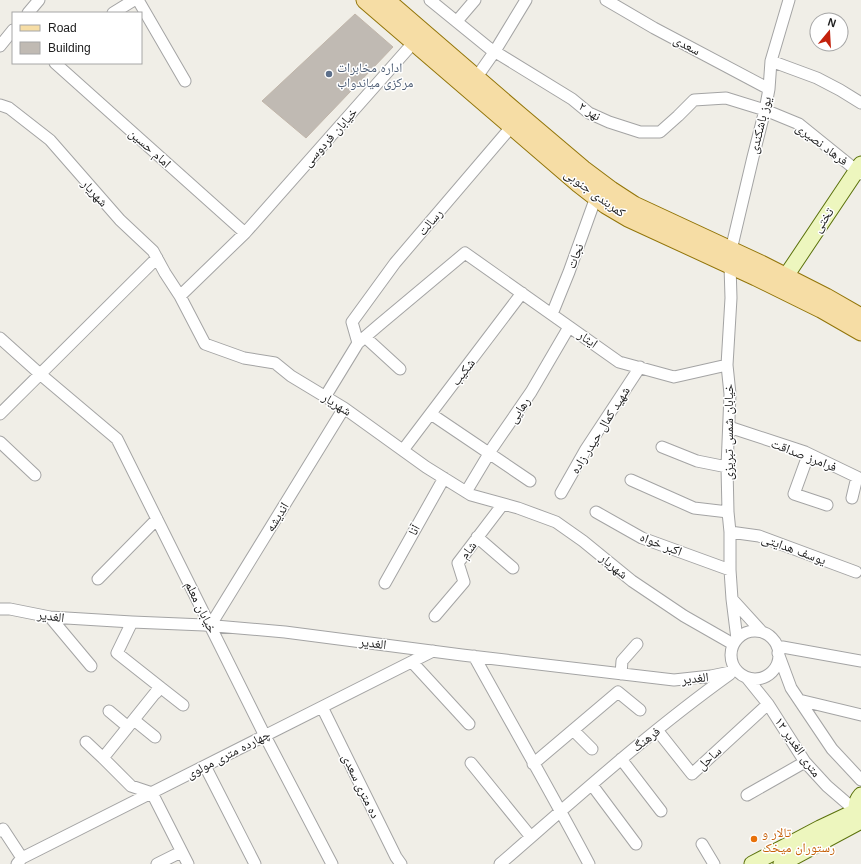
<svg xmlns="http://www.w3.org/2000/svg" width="861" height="864" viewBox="0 0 861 864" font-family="Arial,'Noto Naskh Arabic',sans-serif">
<rect width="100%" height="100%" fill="#f0eee7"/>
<path fill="#c0bab3" stroke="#c1b6aa" d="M 355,14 L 393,47 L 306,138 L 262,101 Z"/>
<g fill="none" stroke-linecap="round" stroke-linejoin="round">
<g stroke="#a4a4a4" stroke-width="13">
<path id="street" d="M 138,0 L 185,81
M 430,0 L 489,48 L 572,99 L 589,113 L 609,122 L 640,132 L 660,132 L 678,116 L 694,100 L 726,98 L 765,110 L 799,124 L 861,174
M 606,0 L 654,28 L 769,89
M 28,13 L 39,0
M 113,13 L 134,0
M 457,21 L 475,0
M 0,46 L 13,30
M 771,61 L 817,78 L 840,90 L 861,103
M 55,63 L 245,233
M 476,78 L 495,51 L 526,0
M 0,105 L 9,108 L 50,140 L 120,220 L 153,251 L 165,273 L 180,296 L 205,344 L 244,358 L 275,363 L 291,376 L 344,408 L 426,467 L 471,495 L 518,508 L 556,522 L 583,541 L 632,581 L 684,616 L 733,644
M 731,250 L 753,157 L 765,110 L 769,89 L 771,61 L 789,0
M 730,265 L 731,298 L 727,365 L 730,394 L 727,467 L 728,512 L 730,532 L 730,570 L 732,599 L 737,639
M 180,296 L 245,233 L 414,42
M 552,314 L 569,272 L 596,197
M 365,337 L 379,325 L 465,253 L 619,362 L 674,377 L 727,365
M 0,338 L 40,374 L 117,439 L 265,736 L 332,864
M 358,343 L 352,322 L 395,263 L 512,126
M 325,397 L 358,343 L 365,337 L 400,369
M 0,414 L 157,258
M 431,414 L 530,481
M 729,427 L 805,452 L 857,477 L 852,498
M 0,442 L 35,475
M 662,447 L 697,461 L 727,467
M 403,450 L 522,293
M 805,452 L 806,461 L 794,494 L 827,505
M 631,480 L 694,508 L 728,512
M 466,492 L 493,447 L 531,392 L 569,327
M 561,493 L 586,449 L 640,367
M 596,512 L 642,538 L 730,570
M 730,532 L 759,536 L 856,572
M 477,537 L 513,568
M 98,579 L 157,519
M 385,583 L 444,478
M 732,599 L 762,632
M 0,609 L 10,609 L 50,617 L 132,622 L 204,625 L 285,632 L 462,655 L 674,680 L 711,676 L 735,671
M 435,616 L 464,582 L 458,563 L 503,504
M 50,617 L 91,666
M 132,622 L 117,653 L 160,687 L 103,758 L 131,786 L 152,793 L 188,864
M 210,626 L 344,408
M731 655a24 24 0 1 1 48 0a24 24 0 1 1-48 0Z
M 777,646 L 861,661
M 778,653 L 791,688 L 832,749 L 861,780
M 474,656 C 512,725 552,794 589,864
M 412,662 L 469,724
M 621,674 L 622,661 L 637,644
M 747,678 L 768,704 L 805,762 L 827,786 L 856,811
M 156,693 L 160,687 L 183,705
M 799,700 L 861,715
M 322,707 L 396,857 L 401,864
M 109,711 L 128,727
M 134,720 L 155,737
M 573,730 L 592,749
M 657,730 L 692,774 L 768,704
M 86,742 L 103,758 L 107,753
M 621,759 L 661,811
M 471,763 L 531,837
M 533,764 L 618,692 L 640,710
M 205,766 L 255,864
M 592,785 L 636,844
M 747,795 L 805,762
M 0,831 L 3,829 L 22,858
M 702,844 L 714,864
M 17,864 L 22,858 L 433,651
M 157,864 L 181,852
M 500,864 C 575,799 649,732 730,674"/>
</g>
<g stroke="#5b720c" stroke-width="17">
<path id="secondary" d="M 786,276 L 861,164
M 860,820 C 855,811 854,803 861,795
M 752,864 L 820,828 L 856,811
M 781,864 L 861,821"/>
</g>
<g stroke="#927509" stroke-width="19">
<path id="primary" d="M 365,0 L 579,184 L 606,205 L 628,218 L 756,277 L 821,309 L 861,332
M 386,0 L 518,114 L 583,169 L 611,190 L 634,205 L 761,264 L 826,297 L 861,317"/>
</g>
<use href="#street" stroke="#fff" stroke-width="11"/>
<use href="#secondary" stroke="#edf6be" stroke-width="15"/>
<use href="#primary" stroke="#f6dda5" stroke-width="17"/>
</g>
<circle fill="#5c6f8a" stroke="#fff" stroke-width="1.5" cx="329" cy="74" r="4"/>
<circle fill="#e8710a" stroke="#fff" stroke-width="1.5" cx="754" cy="839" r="4"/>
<g text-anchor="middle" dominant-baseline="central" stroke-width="3" stroke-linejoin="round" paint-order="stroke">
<g font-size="13" fill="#202020" stroke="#fff">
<text transform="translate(687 45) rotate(28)">سعدی</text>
<text transform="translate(590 111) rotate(33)">نهر ۲</text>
<text transform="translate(760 125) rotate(-76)">یوز باشکندی</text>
<text transform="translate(330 137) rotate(-48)">خیابان فردوسی</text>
<text transform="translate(822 144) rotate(37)">فرهاد نصیری</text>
<text transform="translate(150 148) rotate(42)">امام حسین</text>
<text transform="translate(95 193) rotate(48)">شهریار</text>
<text transform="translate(595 193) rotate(36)">کمربندی جنوبی</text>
<text transform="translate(823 220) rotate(-56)">تختی</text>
<text transform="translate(430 222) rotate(-50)">رسالت</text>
<text transform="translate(575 256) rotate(-70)">نجات</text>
<text transform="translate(588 339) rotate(35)">ایثار</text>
<text transform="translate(463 372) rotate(-53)">شکیب</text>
<text transform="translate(337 404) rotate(32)">شهریار</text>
<text transform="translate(519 410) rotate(-56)">رهایی</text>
<text transform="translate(600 430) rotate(-58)">شهید کمال حیدر زاده</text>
<text transform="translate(728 432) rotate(-90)">خیابان شمس تبریزی</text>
<text transform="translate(804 455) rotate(21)">فرامرز صداقت</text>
<text transform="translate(277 517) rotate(-58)">اندیشه</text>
<text transform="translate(414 530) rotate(-61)">آنا</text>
<text transform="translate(661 544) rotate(21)">اکبر خواه</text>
<text transform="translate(794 549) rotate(20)">یوسف هدایتی</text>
<text transform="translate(468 550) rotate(-53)">شام</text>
<text transform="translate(614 566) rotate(40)">شهریار</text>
<text transform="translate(201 607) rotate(64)">خیابان معلم</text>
<text transform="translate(51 616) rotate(7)">الغدیر</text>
<text transform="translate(373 643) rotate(7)">الغدیر</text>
<text transform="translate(695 678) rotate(-6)">الغدیر</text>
<text transform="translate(646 739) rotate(-38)">فرهنگ</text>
<text transform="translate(798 747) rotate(55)">۱۲ متری الغدیر</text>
<text transform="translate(228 754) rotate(-27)">چهارده متری مولوی</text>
<text transform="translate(709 758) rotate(-42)">ساحل</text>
<text transform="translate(361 786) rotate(64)">ده متری سعدی</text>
</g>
<g font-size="13" fill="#4e5e75" stroke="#fff" text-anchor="start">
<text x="337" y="67">اداره مخابرات<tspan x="337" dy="15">مرکزی میاندواب</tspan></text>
</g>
<g font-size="13" fill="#c56008" stroke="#fff" text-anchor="start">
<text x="762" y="832">تالار و<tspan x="762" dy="15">رستوران میخک</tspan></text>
</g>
</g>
<rect x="12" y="12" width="130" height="52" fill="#ffffff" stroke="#a6a6a6"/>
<rect x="20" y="25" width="20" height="6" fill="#f6dda5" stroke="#a6a6a6"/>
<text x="48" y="32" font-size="12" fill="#202020">Road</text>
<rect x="20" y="42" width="20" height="12" fill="#c0bab3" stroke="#a6a6a6"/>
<text x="48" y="52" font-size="12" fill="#202020">Building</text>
<g transform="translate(829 32) rotate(18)"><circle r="19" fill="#ffffff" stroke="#a6a6a6"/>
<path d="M0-3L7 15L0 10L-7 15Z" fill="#c3210c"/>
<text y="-6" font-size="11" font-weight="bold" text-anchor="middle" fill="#202020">N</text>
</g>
</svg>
